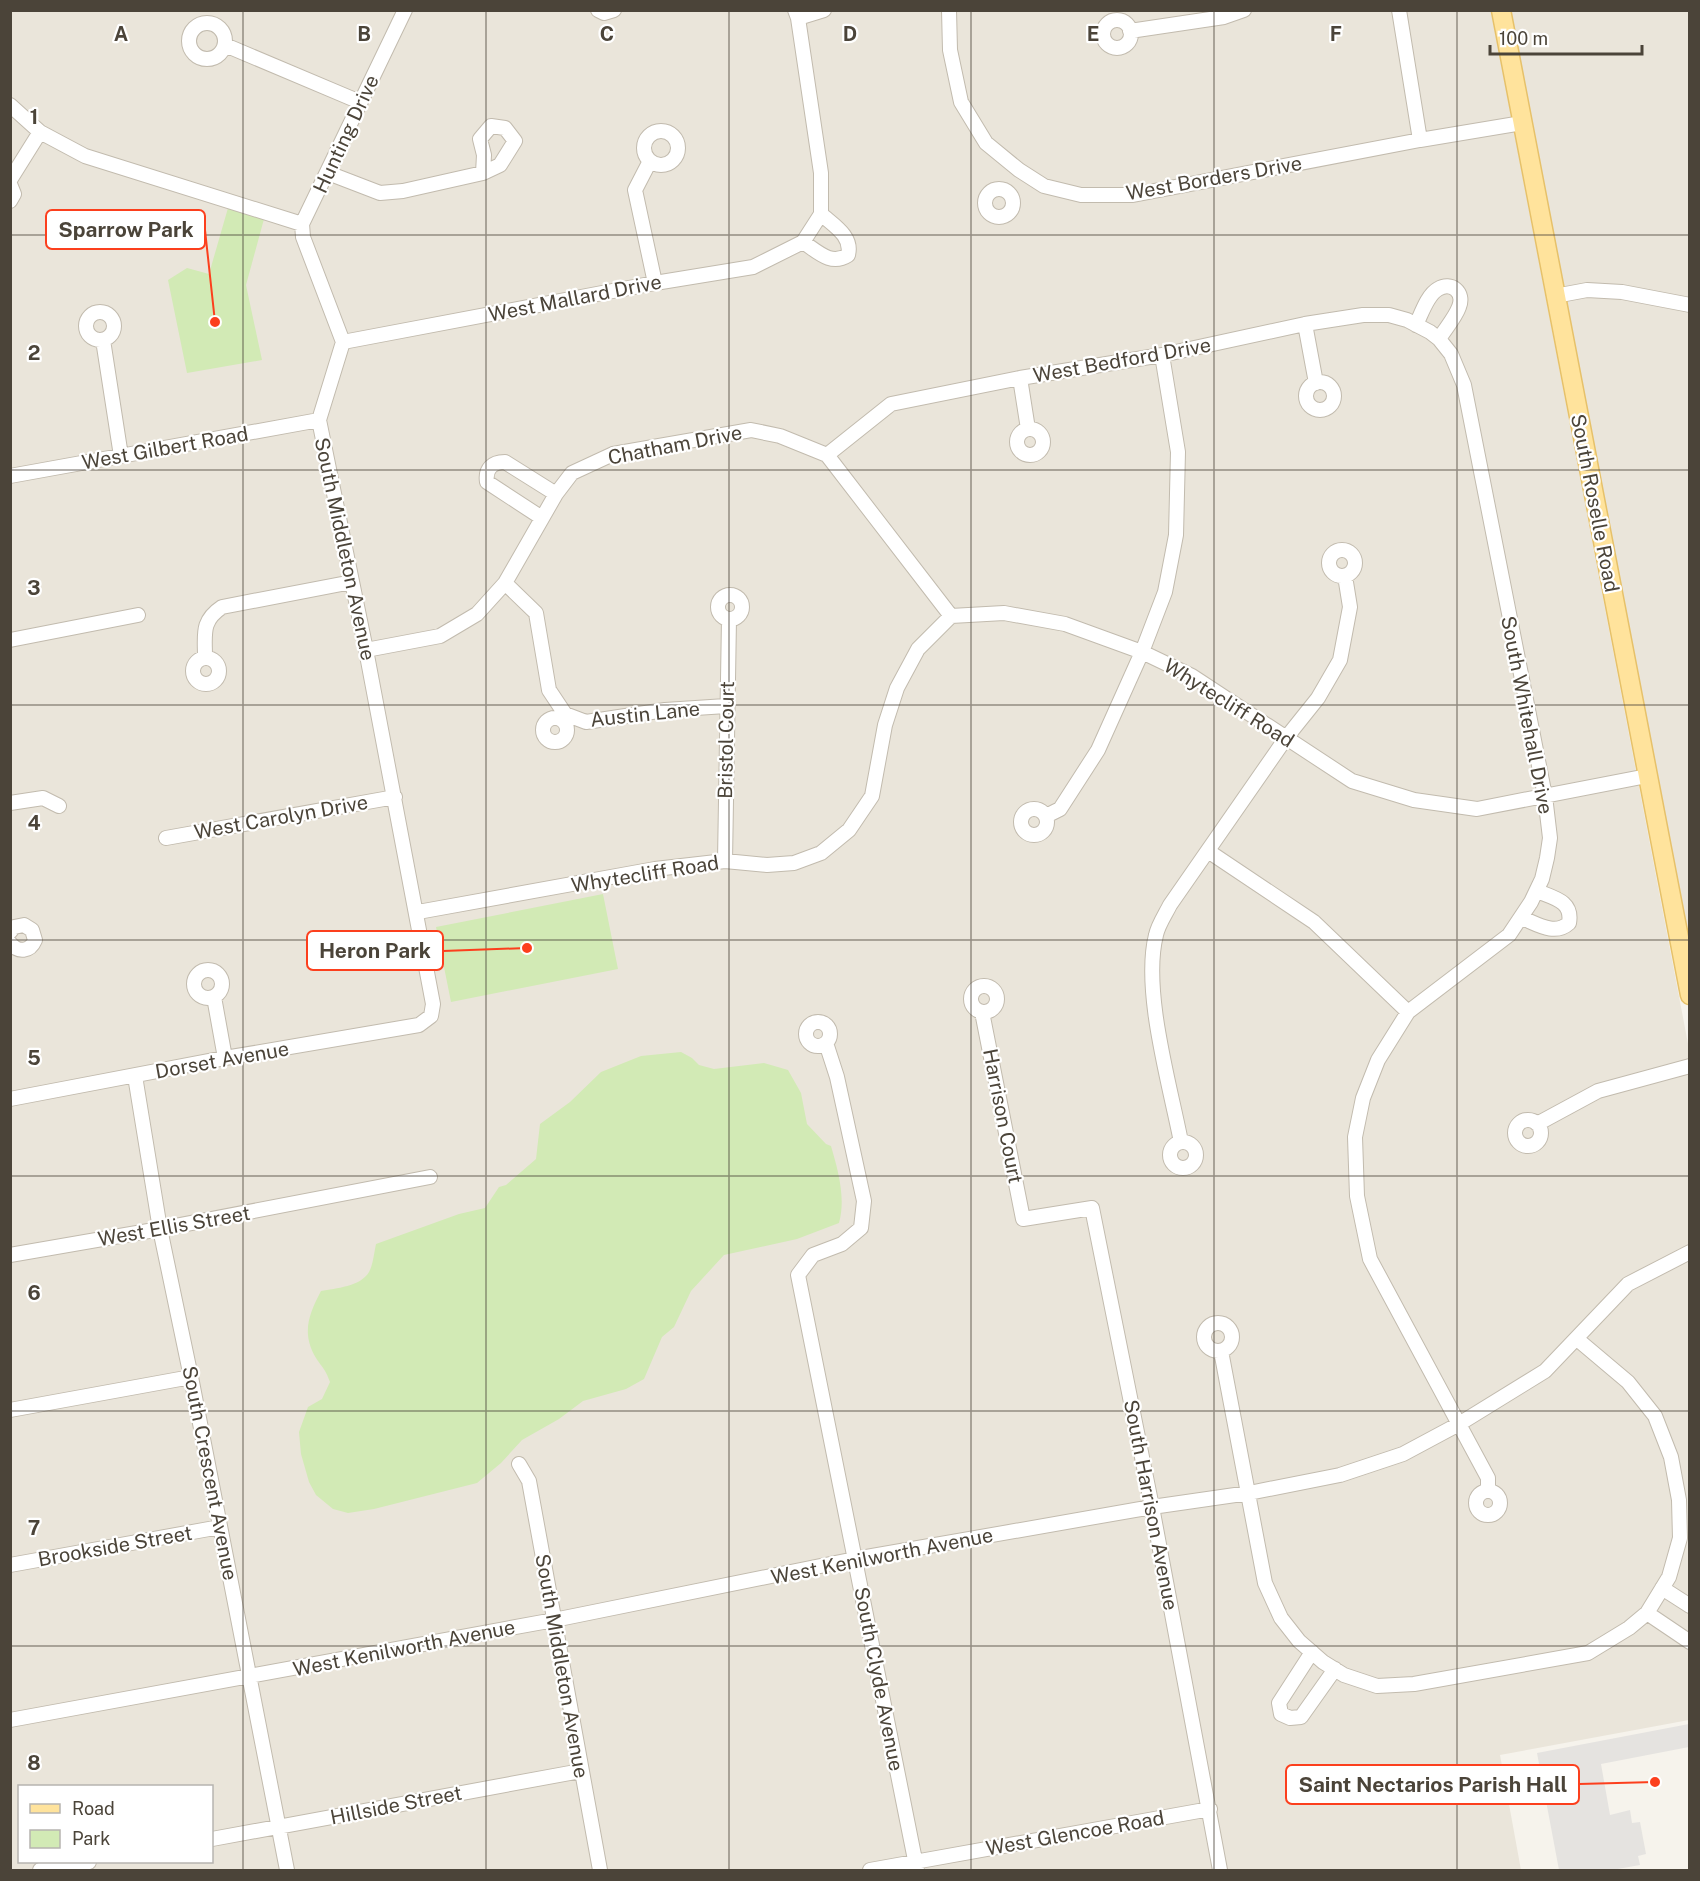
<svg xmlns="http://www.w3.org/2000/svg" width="1700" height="1881" viewBox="0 0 1700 1881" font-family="'Public Sans',sans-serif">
<rect width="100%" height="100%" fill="#f6f3ec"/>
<path fill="#eae5da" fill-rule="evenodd" d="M 11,11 L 1491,11 L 1689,1049 L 1689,1720 L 1500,1755 L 1521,1870 L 11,1870 ZM 20,1786 L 212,1786 L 212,1862 L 20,1862 Z
M 1508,11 L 1689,11 L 1689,945 Z"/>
<path fill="#d2eab5" d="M 228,208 L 264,219 L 246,285 L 262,360 L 187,373 L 168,280 L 187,268 L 209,274 Z
M 603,894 L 618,969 L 451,1002 L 436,927 Z
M 681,1052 L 692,1058 L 699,1065 L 714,1069 L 764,1063 L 788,1070 L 801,1093 L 807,1124 L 826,1144 L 831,1146 C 838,1170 846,1198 839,1223 L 797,1239 L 724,1255 L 691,1291 L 674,1327 L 662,1337 L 644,1379 L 626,1389 L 583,1401 L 559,1419 L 522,1440 L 501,1463 L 477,1483 L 374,1509 L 348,1513 L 333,1509 L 316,1495 L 309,1482 L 301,1454 L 299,1432 L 308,1407 L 322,1399 L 330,1382 C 325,1368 323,1369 316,1358 C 301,1333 309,1314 321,1291 C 336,1288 360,1287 369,1272 C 373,1265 374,1253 376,1244 L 459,1214 L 485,1208 L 499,1187 L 506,1185 L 536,1159 L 540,1124 L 570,1102 L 601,1072 L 641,1056 Z"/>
<path fill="#e5e3e0" d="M 1689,1724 L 1689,1747 L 1601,1764 L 1610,1815 L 1630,1810 L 1632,1823 L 1640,1822 L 1646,1854 L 1638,1856 L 1640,1865 L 1612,1870 L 1559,1870 L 1537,1753 Z"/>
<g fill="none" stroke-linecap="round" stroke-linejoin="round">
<g stroke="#c2bbae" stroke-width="16">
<path id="minor" d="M 598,10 L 604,13 L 614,10
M 795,10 L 798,18 L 821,173 L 821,214
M 949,10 L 950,50 L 961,102 L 986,143 L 1019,170 L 1044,186 L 1081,195 L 1133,195 L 1420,140 L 1522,123
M 1399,10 L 1420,140
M 798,18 L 824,10
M1103 34a14 14 0 1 1 28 0a14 14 0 1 1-28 0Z
M189 41a18 18 0 1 1 36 0a18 18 0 1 1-36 0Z
M 1130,31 L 1224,17 L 1244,10
M 225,45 L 360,102
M 10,105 L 40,132 L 85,156 L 302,224 L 303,237 L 343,342 L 319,420 L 366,650 L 433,1004 L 431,1016 L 419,1025 L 225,1058 L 10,1099
M644 148a17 17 0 1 1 34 0a17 17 0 1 1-34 0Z
M 650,161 L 635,190 L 655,283
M 328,173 L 380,193 L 403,191 L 483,173 L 500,165 L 515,141 L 505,128 L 491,126 L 480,139 L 484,155 L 483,173
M 10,180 L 40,132
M 10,184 L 14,194 L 10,201
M985 203a14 14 0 1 1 28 0a14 14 0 1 1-28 0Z
M 302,224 L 405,10
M 803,242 C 818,252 831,266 848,255 C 853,236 833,225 821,214
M 1555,296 L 1587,290 L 1622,292 L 1690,305
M86 326a14 14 0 1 1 28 0a14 14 0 1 1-28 0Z
M 1305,324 L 1316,383
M 1416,325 C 1421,315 1427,295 1438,289 C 1451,281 1465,292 1459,307 C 1455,318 1445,329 1439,339
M 103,340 L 121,456
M 343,342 L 655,283 L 753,267 L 803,242 L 821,214
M 1020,378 L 1028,429
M1306 396a14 14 0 1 1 28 0a14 14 0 1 1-28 0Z
M1017 442a13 13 0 1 1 26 0a13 13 0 1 1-26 0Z
M 827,455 L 891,404 L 1020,378 L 1162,355 L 1305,324 L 1363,315 L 1389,315 L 1407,320 L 1430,332 L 1439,339 L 1451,354 L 1464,385 L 1545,796 L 1550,838 L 1547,858 L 1542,879 L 1531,902 L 1509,935 L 1408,1012 L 1378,1060 L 1363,1098 L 1355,1137 L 1357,1196 L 1370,1259 L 1488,1478 L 1488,1491
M 10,476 L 319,420
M 542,518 L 487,482 C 485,469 492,462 505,462 L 556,494
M1329 563a13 13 0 1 1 26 0a13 13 0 1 1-26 0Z
M 505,583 L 536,613 L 549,690 L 565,714 L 586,722 L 665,710 L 726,706
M718 607a12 12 0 1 1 24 0a12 12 0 1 1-24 0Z
M 10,640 L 138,615
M 366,650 L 440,636 L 477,614 L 505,583 L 556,494 L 572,473 L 613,454 L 751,430 L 780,436 L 827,455 L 951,616
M 205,657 C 205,634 201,621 222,607 L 352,582
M193 671a13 13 0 1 1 26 0a13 13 0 1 1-26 0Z
M543 730a12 12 0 1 1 24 0a12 12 0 1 1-24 0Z
M 10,803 L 43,798 L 59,806
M1021 822a13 13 0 1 1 26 0a13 13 0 1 1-26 0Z
M 1046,816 L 1060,809 L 1098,750 L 1142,652 L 1165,592 L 1176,535 L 1178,452 L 1162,355
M 166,838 L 395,797
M 1208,851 L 1314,922 L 1408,1012
M 725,861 L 729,619
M 418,912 L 655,869 L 725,861 L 767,865 L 794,863 L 821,853 L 849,830 L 872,796 L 885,725 L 897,688 L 918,649 L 951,616 L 1004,613 L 1065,624 L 1142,652 L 1192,676 L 1352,781 L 1414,800 L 1477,809 L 1647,776
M 1522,918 C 1537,924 1555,936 1569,923 C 1573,901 1554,898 1537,891
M 10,932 L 14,927 L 24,925 L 32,930 L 35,940 C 30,952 18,953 10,943
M194 984a14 14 0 1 1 28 0a14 14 0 1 1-28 0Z
M971 999a13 13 0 1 1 26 0a13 13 0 1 1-26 0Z
M 214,997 L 225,1058
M 982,1012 L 1023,1219 L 1092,1208 L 1152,1507 L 1220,1870
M806 1034a12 12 0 1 1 24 0a12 12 0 1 1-24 0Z
M 826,1043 L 837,1077 L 864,1201 L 861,1228 L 842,1244 L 813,1255 L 798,1275 L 917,1870
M 135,1076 L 160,1229 L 191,1377 L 287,1870
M1515 1133a13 13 0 1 1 26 0a13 13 0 1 1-26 0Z
M 1537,1124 L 1598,1091 L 1690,1066
M1170 1155a13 13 0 1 1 26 0a13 13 0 1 1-26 0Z
M 1181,1142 C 1170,1085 1142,990 1156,935 C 1158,925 1165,915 1170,905 L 1286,738 L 1318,698 L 1340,660 L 1350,607 L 1345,576
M 10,1255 L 160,1229 L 430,1177
M1204 1337a14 14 0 1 1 28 0a14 14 0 1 1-28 0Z
M 1221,1351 L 1265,1583 L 1281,1618 L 1299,1641 L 1323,1662 L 1344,1675 L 1377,1686 L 1414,1684 L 1588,1653 L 1629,1628 L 1647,1613 L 1669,1577 L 1680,1538 L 1679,1500 L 1671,1457 L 1655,1416 L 1628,1382 L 1577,1339
M 10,1410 L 191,1377
M 519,1464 L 529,1481 L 600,1870
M1476 1503a12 12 0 1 1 24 0a12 12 0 1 1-24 0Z
M 10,1565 L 220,1527
M 1662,1588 L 1690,1606
M 1647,1613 L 1690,1642
M 1312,1652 L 1279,1703 L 1281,1714 L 1290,1718 L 1301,1717 L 1335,1669
M 10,1720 L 554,1620 L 855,1559 L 1152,1507 L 1249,1493 L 1340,1475 L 1403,1454 L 1459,1424 L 1545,1371 L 1628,1284 L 1690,1252
M 212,1839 L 581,1771
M 40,1870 L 89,1862
M 870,1870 L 1210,1809"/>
</g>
<g stroke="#e6c16a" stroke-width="21">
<path id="major" d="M 1501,10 L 1690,995"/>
</g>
<use href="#minor" stroke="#fff" stroke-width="14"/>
<use href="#major" stroke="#ffe39c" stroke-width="18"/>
</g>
<path fill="none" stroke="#4b4439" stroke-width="1.5" stroke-opacity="0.55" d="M 243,10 L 243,1870M 486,10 L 486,1870M 729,10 L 729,1870M 971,10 L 971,1870M 1214,10 L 1214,1870M 1457,10 L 1457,1870M 10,235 L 1690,235M 10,470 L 1690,470M 10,705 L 1690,705M 10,940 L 1690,940M 10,1176 L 1690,1176M 10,1411 L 1690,1411M 10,1646 L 1690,1646"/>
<g text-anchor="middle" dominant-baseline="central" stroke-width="4.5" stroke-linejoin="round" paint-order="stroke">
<g font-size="20" fill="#4b4439" stroke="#fff">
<text transform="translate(346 134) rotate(-65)">Hunting Drive</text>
<text transform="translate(1214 178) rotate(-10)">West Borders Drive</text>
<text transform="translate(575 298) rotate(-11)">West Mallard Drive</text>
<text transform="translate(1122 360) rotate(-10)">West Bedford Drive</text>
<text transform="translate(675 445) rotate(-11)">Chatham Drive</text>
<text transform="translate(165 448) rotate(-10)">West Gilbert Road</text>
<text transform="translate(1595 503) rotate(79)">South Roselle Road</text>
<text transform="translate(345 549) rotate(78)">South Middleton Avenue</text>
<text transform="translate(1229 703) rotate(32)">Whytecliff Road</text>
<text transform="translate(645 714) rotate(-6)">Austin Lane</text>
<text transform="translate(1527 715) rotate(79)">South Whitehall Drive</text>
<text transform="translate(726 740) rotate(-89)">Bristol Court</text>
<text transform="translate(281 817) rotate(-10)">West Carolyn Drive</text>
<text transform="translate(645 874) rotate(-9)">Whytecliff Road</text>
<text transform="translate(222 1060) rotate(-10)">Dorset Avenue</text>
<text transform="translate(1003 1116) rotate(79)">Harrison Court</text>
<text transform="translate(174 1226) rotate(-10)">West Ellis Street</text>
<text transform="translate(210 1473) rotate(79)">South Crescent Avenue</text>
<text transform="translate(1151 1505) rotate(79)">South Harrison Avenue</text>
<text transform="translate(115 1546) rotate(-10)">Brookside Street</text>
<text transform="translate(882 1556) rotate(-11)">West Kenilworth Avenue</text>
<text transform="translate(404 1648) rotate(-11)">West Kenilworth Avenue</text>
<text transform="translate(562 1666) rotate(80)">South Middleton Avenue</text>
<text transform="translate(879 1679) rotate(79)">South Clyde Avenue</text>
<text transform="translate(396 1805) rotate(-11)">Hillside Street</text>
<text transform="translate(1075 1833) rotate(-10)">West Glencoe Road</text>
</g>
</g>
<g font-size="20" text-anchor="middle" font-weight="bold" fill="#4b4439" stroke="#fff" stroke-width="4.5" stroke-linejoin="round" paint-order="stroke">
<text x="121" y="41">A</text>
<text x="364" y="41">B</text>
<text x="607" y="41">C</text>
<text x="850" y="41">D</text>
<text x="1093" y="41">E</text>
<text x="1336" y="41">F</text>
<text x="34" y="124">1</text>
<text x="34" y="360">2</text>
<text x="34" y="595">3</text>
<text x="34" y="830">4</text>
<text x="34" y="1065">5</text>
<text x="34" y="1300">6</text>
<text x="34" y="1535">7</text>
<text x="34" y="1770">8</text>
</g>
<path fill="none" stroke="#fc3f1d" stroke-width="2" d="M215 322L205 230M527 948L443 951M1655 1782L1579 1784"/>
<g fill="#fc3f1d" stroke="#fff" stroke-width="2">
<circle cx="215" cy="322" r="6"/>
<circle cx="527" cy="948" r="6"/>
<circle cx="1655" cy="1782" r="6"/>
</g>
<g fill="#fff" stroke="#fc3f1d" stroke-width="2">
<rect x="46" y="210" width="159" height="39" rx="6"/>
<rect x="307" y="931" width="136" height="39" rx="6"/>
<rect x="1286" y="1765" width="293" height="39" rx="6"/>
</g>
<g font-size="21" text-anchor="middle" font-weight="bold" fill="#4b4439">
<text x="126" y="237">Sparrow Park</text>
<text x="375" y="958">Heron Park</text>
<text x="1433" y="1792">Saint Nectarios Parish Hall</text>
</g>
<rect width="1700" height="1881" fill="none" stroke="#4b4439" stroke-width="24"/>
<rect x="18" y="1785" width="195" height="78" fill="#ffffff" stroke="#b7b4b0" stroke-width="1.5"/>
<rect x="30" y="1804" width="30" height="9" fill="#ffe39c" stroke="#b7b4b0" stroke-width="1.5"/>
<text x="72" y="1815" font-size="18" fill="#4b4439">Road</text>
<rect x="30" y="1830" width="30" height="18" fill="#d2eab5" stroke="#b7b4b0" stroke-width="1.5"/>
<text x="72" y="1845" font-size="18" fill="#4b4439">Park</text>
<path d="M1490 45v9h152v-9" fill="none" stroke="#4b4439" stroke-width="3"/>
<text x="1499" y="45" font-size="18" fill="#4b4439" stroke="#ffffff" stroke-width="4.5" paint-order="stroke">100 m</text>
</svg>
